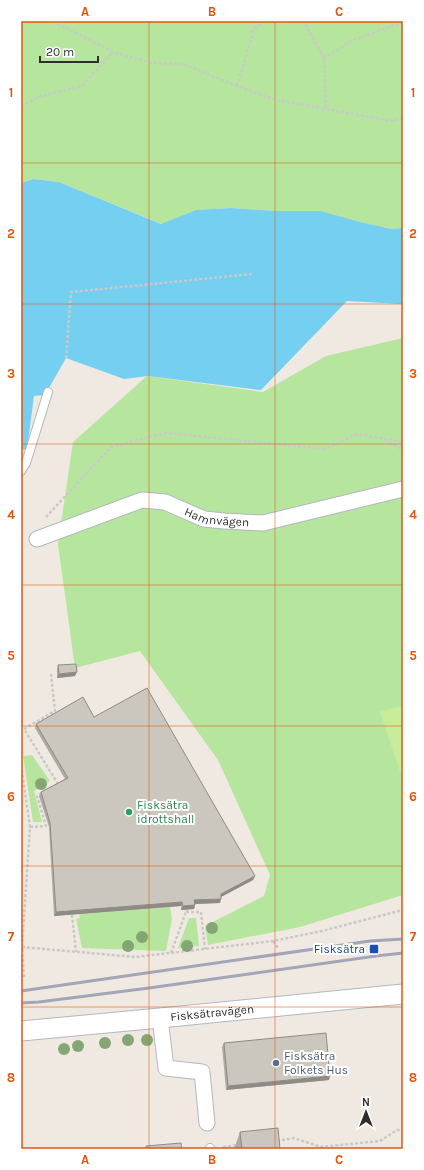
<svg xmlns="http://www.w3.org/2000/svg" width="424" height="1170" viewBox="0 0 424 1170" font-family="Karla,sans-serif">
<rect width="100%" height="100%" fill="#efe9e1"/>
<path fill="#b6e59e" d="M 21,21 L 403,21 L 403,228 L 392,229 L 360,222 L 275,211 L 231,208 L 196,210 L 162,224 L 59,182 L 33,179 L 21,183 Z
M 403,338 L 403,895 L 300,927 L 208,945 L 205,926 L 264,896 L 270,875 L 218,760 L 140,651 L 75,668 L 58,544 L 73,442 L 147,376 L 263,392 L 326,356 Z
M 32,755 L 50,781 L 34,791 L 42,822 L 33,822 L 23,756 Z
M 170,907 L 172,919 L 166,951 L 82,948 L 76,919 L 80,918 L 79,914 Z
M 189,918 L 196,918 L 199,946 L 178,948 Z"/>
<path fill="#c9ec9a" d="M 403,705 L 403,780 L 380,712 Z"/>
<path fill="#75cff0" d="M 33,179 L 59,182 L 161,224 L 196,210 L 231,208 L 275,211 L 320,211 L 360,222 L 392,229 L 403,228 L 403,304 L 347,301 L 261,390 L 148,376 L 124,379 L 66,358 L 45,395 L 34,396 L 27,449 L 21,450 L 21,183 Z"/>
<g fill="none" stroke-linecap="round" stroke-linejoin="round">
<g stroke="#b4b7c1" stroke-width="10">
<path id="service" d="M 21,471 L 26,463 L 48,392
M 210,1148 L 210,1149"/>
</g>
<g stroke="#b4b7c1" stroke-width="17">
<g id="minor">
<path id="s1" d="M 37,539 L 142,500 L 165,502 L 204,519 L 224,521 L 263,523 L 403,489"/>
<path d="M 160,1018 L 166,1068 L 202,1072 L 207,1123"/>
</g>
</g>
<g stroke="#b4b7c1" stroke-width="21">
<g id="tertiary">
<path id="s2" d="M 21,1031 L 160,1018 L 403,994"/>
</g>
</g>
<path stroke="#c9c9c9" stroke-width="2.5" stroke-dasharray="3 2" stroke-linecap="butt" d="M 53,21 L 113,52 L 152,63 L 183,64 L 237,86 L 276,100 L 392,121 L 403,118
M 302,21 L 305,23 L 324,59 L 326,109
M 324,59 L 351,41 L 403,22
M 237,86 L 254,29 L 263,21
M 21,106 L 39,97 L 82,86 L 113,52
M 66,358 L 71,292 L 252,274
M 385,440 L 403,450
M 46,517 L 111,447 L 166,433 L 325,449 L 357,434 L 403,442
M 51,674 L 55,711 L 24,729 L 58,784 L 57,785
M 21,765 L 30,827 L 22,947 L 24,978
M 30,827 L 46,826 L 37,796 L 42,793
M 186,912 L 201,912 L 205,949
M 72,915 L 76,952
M 273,941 L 279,949
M 22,947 L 135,957 L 273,941 L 322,931 L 403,910
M 171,953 L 187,909
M 277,1141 L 294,1138 L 321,1147 L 380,1141 L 397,1130 L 403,1130
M 223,1147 L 238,1145"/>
<use href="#service" stroke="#fff" stroke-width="8"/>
<use href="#minor" stroke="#fff" stroke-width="15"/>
<use href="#tertiary" stroke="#fff" stroke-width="19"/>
<path stroke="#a3a6b8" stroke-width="3" d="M 21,991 L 370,941 L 403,939
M 21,1003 L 39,1002 L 149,988 L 376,956 L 403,953"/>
</g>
<g fill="#84a574">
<circle cx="41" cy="784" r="6"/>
<circle cx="212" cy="928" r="6"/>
<circle cx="142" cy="937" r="6"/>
<circle cx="128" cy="946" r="6"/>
<circle cx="187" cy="946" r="6"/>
<circle cx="128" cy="1040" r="6"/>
<circle cx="147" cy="1040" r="6"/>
<circle cx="105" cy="1043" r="6"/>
<circle cx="78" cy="1046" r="6"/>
<circle cx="64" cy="1049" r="6"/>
</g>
<path fill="#afaba4" d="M 58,665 L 75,676 L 57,678 L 57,669 Z
M 94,717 L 255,876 L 253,880 L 221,897 L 220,903 L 195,904 L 195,905 L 194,909 L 181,910 L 181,906 L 54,916 L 49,827 L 39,796 L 41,792 L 65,779 L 35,728 L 36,724 Z
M 224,1043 L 329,1080 L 226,1090 L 222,1047 Z
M 240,1132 L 280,1149 L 234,1149 Z"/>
<path fill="#8e8b86" d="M 77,672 L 75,676 L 57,678 L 59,674 Z
M 255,876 L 253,880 L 219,898 L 221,894 Z
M 221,899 L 220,903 L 193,904 L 194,900 Z
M 182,902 L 181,906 L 54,916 L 56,912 Z
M 195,905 L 194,909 L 181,910 L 183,906 Z
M 330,1076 L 329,1080 L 226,1090 L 228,1086 Z"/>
<path fill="#cbc7bf" stroke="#8e8b86" d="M 76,664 L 77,672 L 59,674 L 58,665 Z
M 147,688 L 255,876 L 221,894 L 221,899 L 194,900 L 195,905 L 183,906 L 182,902 L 56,912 L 50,823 L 41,792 L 68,778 L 36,724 L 83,697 L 94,717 Z
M 326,1033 L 330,1076 L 228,1086 L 224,1043 Z
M 278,1128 L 280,1149 L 242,1149 L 240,1132 Z
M 181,1143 L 182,1149 L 146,1149 L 146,1146 Z"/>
<path fill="none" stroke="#df570e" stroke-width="1" stroke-opacity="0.55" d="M 149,21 L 149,1149M 275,21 L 275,1149M 21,163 L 403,163M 21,304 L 403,304M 21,444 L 403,444M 21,585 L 403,585M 21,726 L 403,726M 21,866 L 403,866M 21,1007 L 403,1007"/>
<circle fill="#2e9e5b" stroke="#fff" stroke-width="1.5" cx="129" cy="812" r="4"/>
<rect fill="#1a4fb4" stroke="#fff" stroke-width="1.5" x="369" y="944" width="10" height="10" rx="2"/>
<circle fill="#5c6f8a" stroke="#fff" stroke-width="1.5" cx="276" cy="1063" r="4"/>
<g text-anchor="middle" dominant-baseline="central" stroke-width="4" stroke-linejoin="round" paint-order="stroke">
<g font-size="12" fill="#2e2e2e" stroke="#fff">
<text stroke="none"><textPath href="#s1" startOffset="190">Hamnvägen</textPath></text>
<text stroke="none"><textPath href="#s2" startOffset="192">Fisksätravägen</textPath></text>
</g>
<g font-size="12" fill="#27864d" stroke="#fff" text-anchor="start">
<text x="137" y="805">Fisksätra<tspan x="137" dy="14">idrottshall</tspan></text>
</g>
<g font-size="12" fill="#164399" stroke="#fff" text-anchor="end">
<text x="365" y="949">Fisksätra</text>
</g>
<g font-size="12" fill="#4e5e75" stroke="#fff" text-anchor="start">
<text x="284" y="1056">Fisksätra<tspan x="284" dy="14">Folkets Hus</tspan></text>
</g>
</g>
<rect width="424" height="1170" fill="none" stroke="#ffffff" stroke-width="44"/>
<g transform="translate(366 1112)" stroke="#ffffff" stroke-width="3" paint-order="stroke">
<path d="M0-3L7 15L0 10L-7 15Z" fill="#2e2e2e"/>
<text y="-6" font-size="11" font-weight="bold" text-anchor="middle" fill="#2e2e2e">N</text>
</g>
<path d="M40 56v6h58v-6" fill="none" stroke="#2e2e2e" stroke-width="2"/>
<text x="46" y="56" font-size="12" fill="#2e2e2e" stroke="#ffffff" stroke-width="3" paint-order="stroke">20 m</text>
<rect x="22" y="22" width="380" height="1126" fill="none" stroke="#df570e" stroke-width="1.5"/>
<g font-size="13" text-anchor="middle" font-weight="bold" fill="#df570e">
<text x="85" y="16">A</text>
<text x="212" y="16">B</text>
<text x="339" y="16">C</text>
<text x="11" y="97">1</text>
<text x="413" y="97">1</text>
<text x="11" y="238">2</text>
<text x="413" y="238">2</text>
<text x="11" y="378">3</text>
<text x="413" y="378">3</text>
<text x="11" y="519">4</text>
<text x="413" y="519">4</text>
<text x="11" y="660">5</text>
<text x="413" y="660">5</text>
<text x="11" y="801">6</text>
<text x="413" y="801">6</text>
<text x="11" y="941">7</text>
<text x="413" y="941">7</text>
<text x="11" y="1082">8</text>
<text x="413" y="1082">8</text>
<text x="85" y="1164">A</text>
<text x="212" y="1164">B</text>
<text x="339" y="1164">C</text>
</g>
</svg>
